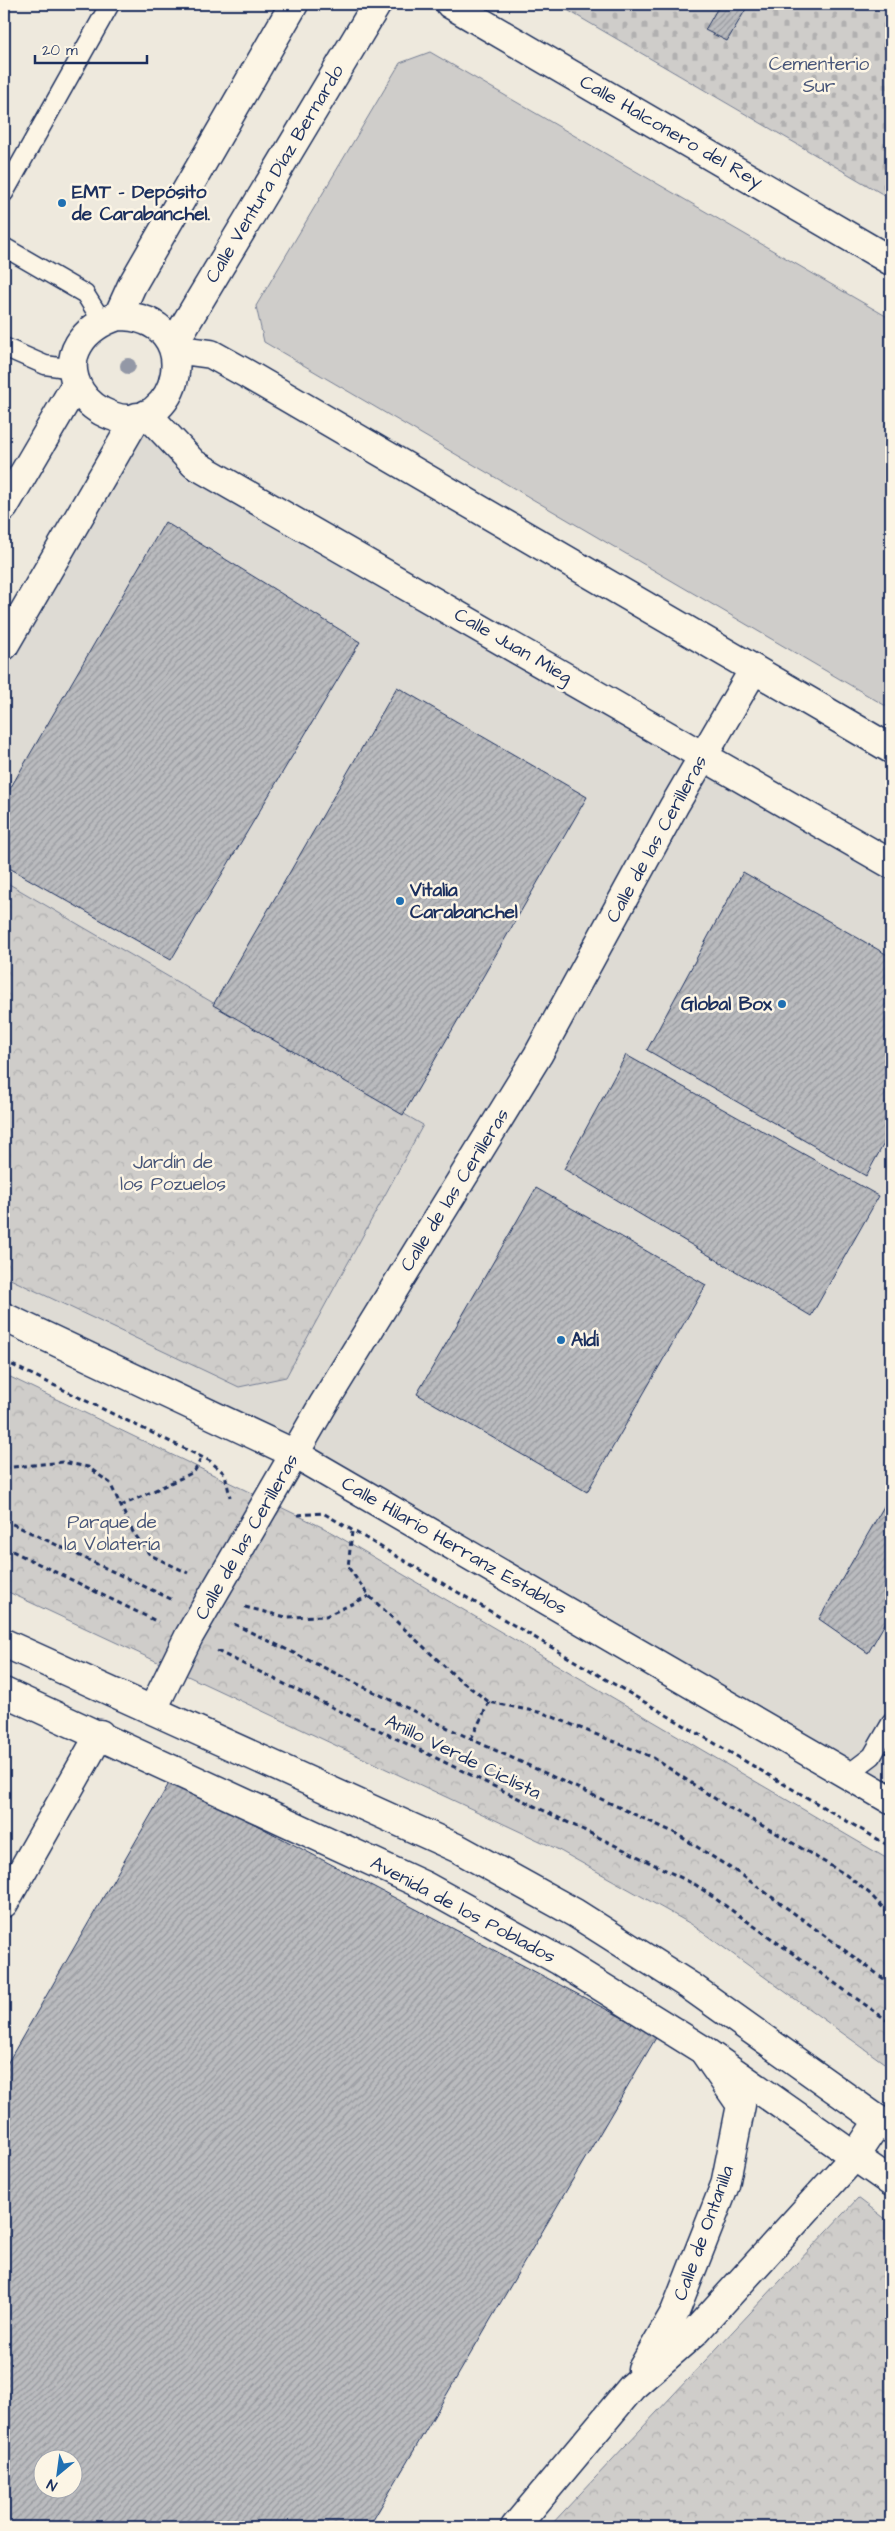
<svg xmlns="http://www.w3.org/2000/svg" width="895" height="2531" viewBox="0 0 895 2531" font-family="'Architects Daughter',sans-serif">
<defs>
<pattern id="cemetery-stones" width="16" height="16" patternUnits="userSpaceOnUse" patternTransform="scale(1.25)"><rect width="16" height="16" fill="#cfcdca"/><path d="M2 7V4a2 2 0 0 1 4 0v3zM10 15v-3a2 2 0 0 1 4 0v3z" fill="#b1b0b0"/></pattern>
<pattern id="park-crowns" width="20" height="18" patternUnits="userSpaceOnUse" patternTransform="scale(1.25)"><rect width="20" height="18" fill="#cfcdca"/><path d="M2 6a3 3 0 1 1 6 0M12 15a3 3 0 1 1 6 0" fill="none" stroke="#b1b0b0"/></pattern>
<pattern id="building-hatch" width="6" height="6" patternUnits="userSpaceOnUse" patternTransform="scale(1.25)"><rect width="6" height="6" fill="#babbbe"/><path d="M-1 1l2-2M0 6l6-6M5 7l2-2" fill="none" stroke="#96989e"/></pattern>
</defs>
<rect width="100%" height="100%" fill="#eee9dd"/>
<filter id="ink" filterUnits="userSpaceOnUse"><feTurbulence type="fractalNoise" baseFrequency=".02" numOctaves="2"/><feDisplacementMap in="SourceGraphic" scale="10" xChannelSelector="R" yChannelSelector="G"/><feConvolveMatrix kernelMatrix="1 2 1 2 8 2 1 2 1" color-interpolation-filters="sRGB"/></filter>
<g filter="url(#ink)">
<path fill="#dedbd4" d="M 137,417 L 891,864 L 891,1800 L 354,1487 L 4,1317 L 4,646 Z"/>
<path fill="#cfcdca" stroke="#757e94" d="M 430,52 L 891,319 L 891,709 L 264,342 L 256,306 L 400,63 Z"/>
<path fill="url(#cemetery-stones)" stroke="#757e94" d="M 557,4 L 891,4 L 891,199 Z"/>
<path fill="url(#park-crowns)" stroke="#757e94" d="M 4,881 L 423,1125 L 286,1377 L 239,1387 L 4,1276 Z
M 4,1374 L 324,1528 L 891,1861 L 891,2068 L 691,1924 L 555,1848 L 4,1590 Z
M 858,2198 L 891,2223 L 891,2527 L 549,2527 Z"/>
<path fill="url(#building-hatch)" stroke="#1b2f5e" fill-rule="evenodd" d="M 720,4 L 749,4 L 727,41 L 705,30 Z
M 165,522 L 360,642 L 171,960 L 4,865 L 4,799 Z
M 397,687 L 587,797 L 403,1115 L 213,1005 Z
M 743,872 L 891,957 L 891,1131 L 866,1176 L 647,1050 Z
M 626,1055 L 879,1196 L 811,1316 L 564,1169 Z
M 536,1188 L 706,1285 L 587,1492 L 417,1394 Z
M 891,1494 L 891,1613 L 868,1653 L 819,1619 Z
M 171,1780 L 657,2036 L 369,2527 L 4,2527 L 4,2069 ZM 42,2458 L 72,2458 L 72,2488 L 42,2488 Z"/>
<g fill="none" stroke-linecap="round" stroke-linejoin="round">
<g stroke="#1b2f5e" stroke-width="21">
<path id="lane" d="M 4,193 L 110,4
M 4,247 L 85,294 L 102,321
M 4,347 L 45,365 L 73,369
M 847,1775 L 872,1756 L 891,1723"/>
</g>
<g stroke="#1b2f5e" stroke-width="31">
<path id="street" d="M 450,4 L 891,261
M 118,316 C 211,316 178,440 112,416 C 98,411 88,404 80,391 C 60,356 84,327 118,316 L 132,285 L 294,4
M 171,342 L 183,328 L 377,4
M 174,349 L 211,354 L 247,374 L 891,749
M 147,414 L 194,464 L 891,864
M 4,507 L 76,384
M 4,646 L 137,417
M 4,1317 L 295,1454 L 891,1800
M 153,1709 L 189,1636 L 324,1403 L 538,1055 L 674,806 L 754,669
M 4,1903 L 100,1734
M 642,2369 L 675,2312 L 725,2185 L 741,2105 L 705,2053
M 515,2527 L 632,2387 L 695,2332 L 855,2156 L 879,2120"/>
</g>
<g stroke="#1b2f5e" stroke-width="31">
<path id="primary" d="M 4,1643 L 459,1849 L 575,1913 L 690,1986 L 891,2129
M 4,1692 L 425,1886 L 560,1961 L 703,2050 L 891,2182"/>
</g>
<path stroke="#1b2f5e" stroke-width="3" stroke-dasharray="5 4" stroke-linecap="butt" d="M 4,1361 L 210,1461 L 225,1474 L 230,1497
M 4,1468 L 63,1462 L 88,1467 L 110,1483 L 133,1532 L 150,1555 L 188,1573
M 121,1506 L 194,1472 L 202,1457
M 298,1515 L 323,1513 L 891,1847
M 4,1520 L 173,1600
M 352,1532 L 348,1567 L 369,1596 L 455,1676 L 489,1702 L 543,1713 L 652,1757 L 726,1806 L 776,1833 L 846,1875 L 869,1893 L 891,1916
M 4,1547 L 158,1622
M 245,1607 L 286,1617 L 326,1616 L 369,1596
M 234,1624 L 471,1739 L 675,1833 L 743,1876 L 891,1984
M 217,1651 L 696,1885 L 891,2023
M 471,1739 L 489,1702"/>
<use href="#lane" stroke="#fcf5e5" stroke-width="18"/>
<use href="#street" stroke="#fcf5e5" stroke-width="28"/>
<use href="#primary" stroke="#fcf5e5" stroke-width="28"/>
</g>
<circle fill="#9398a6" cx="128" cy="366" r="8"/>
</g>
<g fill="#1f6fb2" stroke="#fcf5e5" stroke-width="2">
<circle cx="62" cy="203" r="5"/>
<circle cx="400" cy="901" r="5"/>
<circle cx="782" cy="1004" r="5"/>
<circle cx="561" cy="1340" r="5"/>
</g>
<g text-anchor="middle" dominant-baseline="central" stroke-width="5" stroke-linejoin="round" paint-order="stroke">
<g font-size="19" fill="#485679" stroke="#fcf5e5">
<text x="819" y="64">Cementerio<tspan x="819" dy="22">Sur</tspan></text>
<text x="173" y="1162">Jardín de<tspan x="173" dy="22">los Pozuelos</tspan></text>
<text x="112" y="1522">Parque de<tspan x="112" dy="22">la Volatería</tspan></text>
</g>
<g font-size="19" fill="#1b2f5e" stroke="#fcf5e5">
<text transform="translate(671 132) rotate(30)">Calle Halconero del Rey</text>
<text transform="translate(275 174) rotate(-59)">Calle Ventura Díaz Bernardo</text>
<text transform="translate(513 646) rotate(30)">Calle Juan Mieg</text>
<text transform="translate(657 839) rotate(-61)">Calle de las Cerilleras</text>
<text transform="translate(455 1190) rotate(-58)">Calle de las Cerilleras</text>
<text transform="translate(247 1537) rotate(-60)">Calle de las Cerilleras</text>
<text transform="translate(454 1546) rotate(30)">Calle Hilario Herranz Establos</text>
<text transform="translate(463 1757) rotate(26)">Anillo Verde Ciclista</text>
<text transform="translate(463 1910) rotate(28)">Avenida de los Poblados</text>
<text transform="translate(704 2233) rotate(-70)">Calle de Ontanilla</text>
</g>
<g font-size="19" font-weight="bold" fill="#1b2f5e" stroke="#fcf5e5" text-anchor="start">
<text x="72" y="192">EMT - Depósito<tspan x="72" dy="22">de Carabanchel.</tspan></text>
<text x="410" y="890">Vitalia<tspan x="410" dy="22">Carabanchel</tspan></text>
<text x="772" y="1004" text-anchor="end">Global Box</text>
<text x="571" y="1340">Aldi</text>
</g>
</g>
<rect width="895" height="2531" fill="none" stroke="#fcf5e5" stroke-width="20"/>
<rect x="10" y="10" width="875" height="2511" fill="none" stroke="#1b2f5e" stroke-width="2" filter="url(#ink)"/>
<g transform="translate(58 2474) rotate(209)"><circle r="24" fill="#fcf5e5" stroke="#a2a6af"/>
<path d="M0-4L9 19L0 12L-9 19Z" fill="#1f6fb2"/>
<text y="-8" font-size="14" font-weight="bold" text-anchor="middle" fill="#1b2f5e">N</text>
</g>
<path d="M35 55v8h112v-8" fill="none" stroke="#1b2f5e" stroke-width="2.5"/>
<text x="42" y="55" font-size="15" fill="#1b2f5e" stroke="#fcf5e5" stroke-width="4" paint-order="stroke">20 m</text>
</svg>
